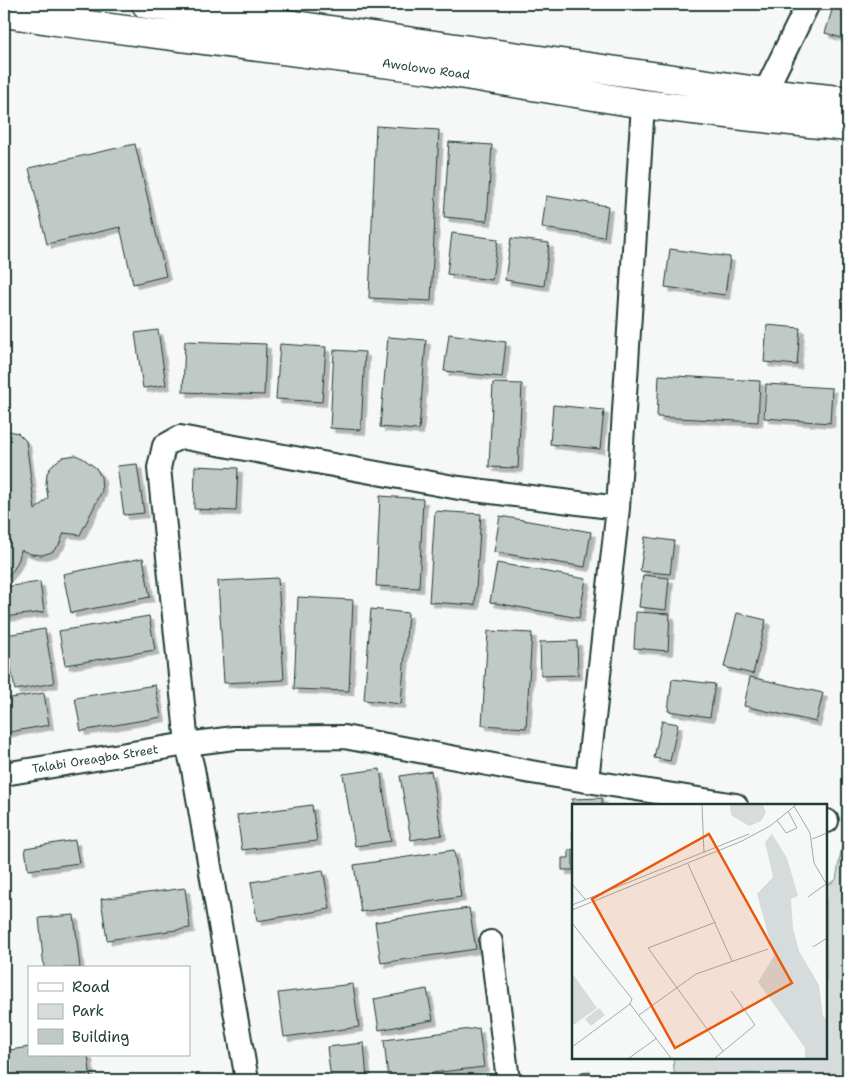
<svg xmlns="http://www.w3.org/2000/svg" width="852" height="1084" viewBox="0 0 852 1084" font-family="'Shantell Sans',sans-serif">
<defs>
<filter id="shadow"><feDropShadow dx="4.5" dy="4.5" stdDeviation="0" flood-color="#0004"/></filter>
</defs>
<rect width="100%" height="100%" fill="#f6f7f7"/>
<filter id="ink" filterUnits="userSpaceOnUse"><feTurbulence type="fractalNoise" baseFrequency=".02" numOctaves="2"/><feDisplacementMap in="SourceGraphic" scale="10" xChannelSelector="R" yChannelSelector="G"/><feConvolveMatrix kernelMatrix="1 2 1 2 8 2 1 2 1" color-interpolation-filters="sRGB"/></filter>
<g filter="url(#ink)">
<path fill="#d6dcdb" stroke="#7a8c88" d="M 848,812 L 848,1080 L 675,1080 L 673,1058 L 826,1058 L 826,886 L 836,880 Z"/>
<path fill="#c0c9c6" stroke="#1f3d34" filter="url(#shadow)" d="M 834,4 L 848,4 L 848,40 L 825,33 Z
M 376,126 L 439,130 L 431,301 L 369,298 Z
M 449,142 L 492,145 L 487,221 L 444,217 Z
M 135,144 L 166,276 L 133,284 L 120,227 L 47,244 L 29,168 Z
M 848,191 L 848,238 L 845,238 Z
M 546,196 L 608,206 L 604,237 L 542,228 Z
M 452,233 L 498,239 L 492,280 L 447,274 Z
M 511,238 L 549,243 L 544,286 L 505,280 Z
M 670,249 L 730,257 L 725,295 L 665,287 Z
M 767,325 L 800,328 L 797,365 L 764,362 Z
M 158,330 L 166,385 L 143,388 L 135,333 Z
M 449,334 L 506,342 L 502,377 L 444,371 Z
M 388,337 L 426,340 L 419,430 L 380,427 Z
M 185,341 L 266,344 L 264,395 L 183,392 Z
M 280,344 L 326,347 L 322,402 L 276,399 Z
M 334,350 L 365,352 L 361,430 L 330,428 Z
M 659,375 L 760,381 L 758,422 L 657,417 Z
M 493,383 L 522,384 L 518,468 L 489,467 Z
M 766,384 L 832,388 L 830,423 L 764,418 Z
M 553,405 L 604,410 L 600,449 L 550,444 Z
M 4,430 L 18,433 L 26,441 L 35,510 L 48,498 L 46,484 L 47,473 L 53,464 L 63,457 L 76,455 L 84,459 L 96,468 L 101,477 L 102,491 L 80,535 L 64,533 L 59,545 L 52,552 L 42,555 L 31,554 L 21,550 L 19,559 L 14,569 L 7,577 L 4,577 Z
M 137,464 L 144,513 L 124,515 L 117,466 Z
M 195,466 L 238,468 L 236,511 L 194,509 Z
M 380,496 L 423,499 L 419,588 L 376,586 Z
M 435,511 L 481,514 L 475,605 L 429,602 Z
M 500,516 L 591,532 L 585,567 L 494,552 Z
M 645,537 L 674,541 L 670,574 L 640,571 Z
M 143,558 L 150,597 L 71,613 L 63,574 Z
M 497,563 L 586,579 L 579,618 L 490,602 Z
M 643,575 L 669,578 L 666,610 L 639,607 Z
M 278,578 L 284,680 L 224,683 L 218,581 Z
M 40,582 L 44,612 L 4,617 L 4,587 Z
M 298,597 L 353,600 L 349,691 L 294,689 Z
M 371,609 L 408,613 L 401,704 L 364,700 Z
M 636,612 L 670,614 L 668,651 L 634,648 Z
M 737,613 L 766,620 L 753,674 L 724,667 Z
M 149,616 L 155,650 L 65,665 L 59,631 Z
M 45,629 L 54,683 L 15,690 L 5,635 Z
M 488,631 L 532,633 L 526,728 L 482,725 Z
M 577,641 L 578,675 L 541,676 L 540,642 Z
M 750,677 L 823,693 L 816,722 L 744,706 Z
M 672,679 L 715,684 L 710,717 L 668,711 Z
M 155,685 L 161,717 L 81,731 L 75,698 Z
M 44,693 L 49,725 L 4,733 L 4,699 Z
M 662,721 L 678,724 L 670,761 L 654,758 Z
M 380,769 L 391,841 L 355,846 L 343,774 Z
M 431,771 L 442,835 L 411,840 L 400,776 Z
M 602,798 L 602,805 L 573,805 L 573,839 L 572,799 Z
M 312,805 L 317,841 L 242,850 L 237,815 Z
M 75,840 L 79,863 L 28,870 L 25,848 Z
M 573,849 L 573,870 L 562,870 L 562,858 L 569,858 L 569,850 Z
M 454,850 L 461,897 L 361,912 L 354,865 Z
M 323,870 L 330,909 L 257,921 L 251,882 Z
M 185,888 L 190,928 L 107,940 L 101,899 Z
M 469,908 L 476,949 L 381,963 L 375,922 Z
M 74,915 L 80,968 L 44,968 L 39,918 Z
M 353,984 L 359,1027 L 284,1037 L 278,993 Z
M 427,989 L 433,1020 L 379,1030 L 374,999 Z
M 479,1028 L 484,1067 L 388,1078 L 384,1040 Z
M 364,1043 L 367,1080 L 331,1080 L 327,1047 Z
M 29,1047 L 29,1055 L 88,1055 L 91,1080 L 4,1080 L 4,1051 Z
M 590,1072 L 591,1080 L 542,1080 L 542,1077 Z"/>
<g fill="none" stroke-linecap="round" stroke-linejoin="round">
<g stroke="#1f3d34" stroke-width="26">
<path id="minor" d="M 765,92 L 808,4
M 4,774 L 187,744 L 234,738 L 344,737 L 531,772 L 736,805
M 587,780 L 618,508 L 643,104
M 826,821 L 827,821
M 491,942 L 508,1080
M 247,1080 L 193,769 L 187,744 L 159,468 L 164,446 L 180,437 L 459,488 L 618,508"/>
</g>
<g stroke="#1f3d34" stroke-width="31">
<path id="secondary" d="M 146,4 L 765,92 L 848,101
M 4,13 L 56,21 L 429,69 L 643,104 L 753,117 L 848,127"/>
</g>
<use href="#minor" stroke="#fff" stroke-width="22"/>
<use href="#secondary" stroke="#fff" stroke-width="28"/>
</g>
</g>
<g text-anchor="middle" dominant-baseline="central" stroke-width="4" stroke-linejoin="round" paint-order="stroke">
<g font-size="12" fill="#1f3d34" stroke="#fff">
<text transform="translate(426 69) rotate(8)">Awolowo Road</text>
<text transform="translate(95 759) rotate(-9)">Talabi Oreagba Street</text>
</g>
</g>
<g transform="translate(572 804)">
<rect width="255" height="255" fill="#f6f7f7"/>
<path d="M 158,1 L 191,1 L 194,9 L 189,17 L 177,22 L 159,11 ZM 200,30 L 215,54 L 226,92 L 219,95 L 221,124 L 227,147 L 247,181 L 251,212 L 255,216 L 255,254 L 233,254 L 233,244 L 186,178 L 202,152 L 185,90 L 201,73 L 193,38 ZM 0,169 L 25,204 L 0,222 ZM 27,204 L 33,211 L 19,222 L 13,215 Z" fill="#d6dcdb"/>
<path fill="none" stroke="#a0ada9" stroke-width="1" d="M 130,1 L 132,49M 222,2 L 238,29 L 242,59 L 255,81M 205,16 L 214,29 L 225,24 L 216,7M 240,35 L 255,29M 116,60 L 160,157M 0,80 L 13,95M 236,93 L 254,80M 0,101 L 177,30M 0,106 L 170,37 L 198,22 L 224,1M 144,118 L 76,144 L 151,247M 0,119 L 60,195 L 58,200M 241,143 L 255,134M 58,200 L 99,254M 67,211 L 124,170 L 196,145M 0,243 L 58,200M 57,254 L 85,234M 143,254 L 183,221 L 159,187"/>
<path fill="#e8590c" fill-opacity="0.15" stroke="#e8590c" stroke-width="2.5" d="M 137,30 L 220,179 L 103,244 L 20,95 Z"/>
<rect width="255" height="255" fill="none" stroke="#1f3d34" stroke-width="2.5"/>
</g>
<rect width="852" height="1084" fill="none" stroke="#fff" stroke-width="20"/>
<rect x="10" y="10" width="832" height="1064" fill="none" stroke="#1f3d34" stroke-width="2" filter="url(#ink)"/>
<rect x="28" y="966" width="162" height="90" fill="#ffffff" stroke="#a5b1ae"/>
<rect x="38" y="983" width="25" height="8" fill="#ffffff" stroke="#a5b1ae"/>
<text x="72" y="992" font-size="15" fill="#1f3d34">Road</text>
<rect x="38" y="1004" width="25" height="15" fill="#d6dcdb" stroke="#a5b1ae"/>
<text x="72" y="1016" font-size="15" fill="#1f3d34">Park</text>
<rect x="38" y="1029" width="25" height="15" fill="#c0c9c6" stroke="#a5b1ae"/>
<text x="72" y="1042" font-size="15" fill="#1f3d34">Building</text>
</svg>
